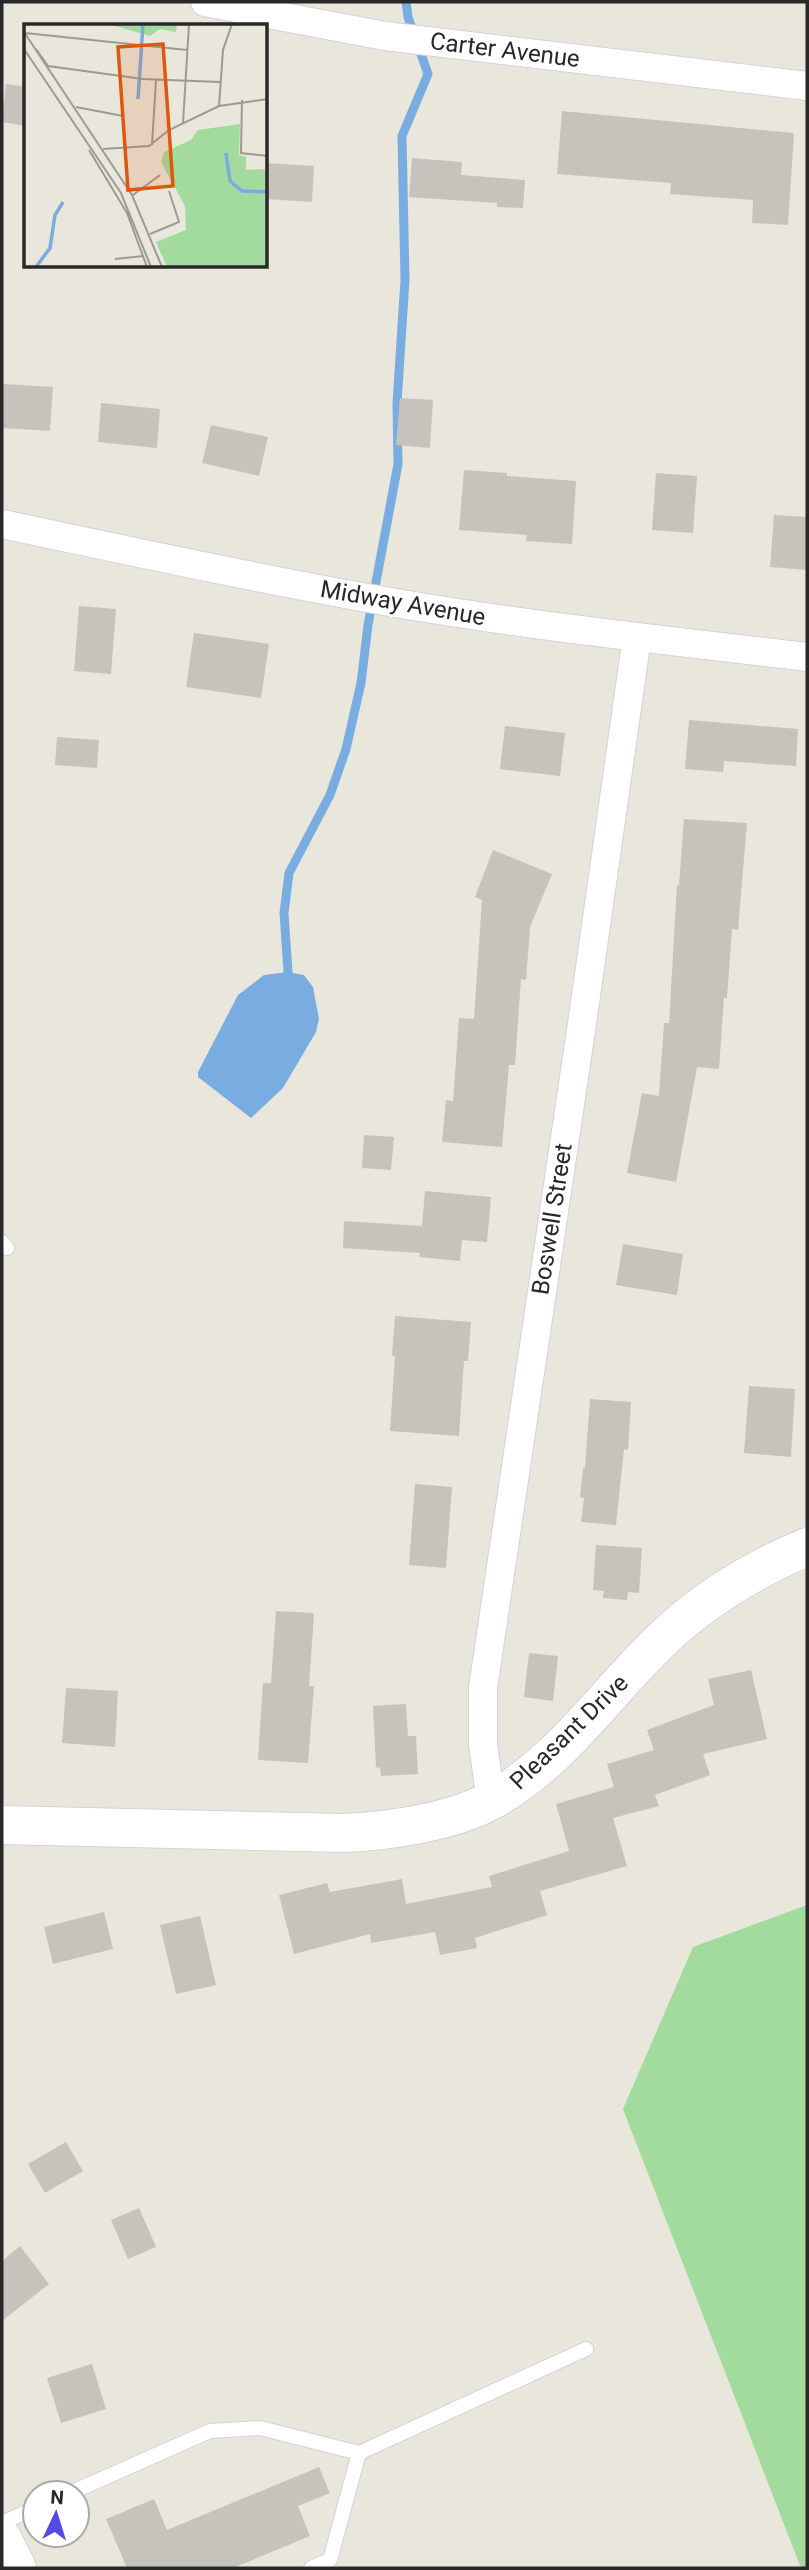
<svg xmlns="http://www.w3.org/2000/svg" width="809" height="2570" viewBox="0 0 809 2570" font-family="Roboto,sans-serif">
<rect width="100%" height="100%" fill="#e9e7db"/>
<path fill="#a3da9d" d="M 807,1905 L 807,2568 L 801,2568 L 623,2109 L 693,1947 Z"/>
<path fill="#79ace1" d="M 288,972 L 304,975 L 313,987 L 319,1019 L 316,1032 L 283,1088 L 251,1118 L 198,1077 L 198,1072 L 238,995 L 264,975 Z"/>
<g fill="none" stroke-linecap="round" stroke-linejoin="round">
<path stroke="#79ace1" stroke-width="9" d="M 285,980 L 288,972 L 284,913 L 289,873 L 330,795 L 346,749 L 361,683 L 368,625 L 398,464 L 397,403 L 405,280 L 402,136 L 428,74 L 408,17 L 406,2"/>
</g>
<path fill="#c5c3bb" d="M 6,84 L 26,87 L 26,126 L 2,122 Z
M 562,111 L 794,133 L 788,225 L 752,223 L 753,200 L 670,194 L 671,183 L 557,174 Z
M 412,158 L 462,162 L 461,175 L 525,180 L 523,208 L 497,207 L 497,203 L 409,197 Z
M 266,163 L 314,166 L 312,202 L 266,199 Z
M 2,384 L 53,387 L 50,431 L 2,428 Z
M 400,398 L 433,400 L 430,448 L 396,445 Z
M 101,403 L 160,409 L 157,448 L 98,442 Z
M 211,425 L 268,437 L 259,476 L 202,463 Z
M 464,470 L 507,473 L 507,476 L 576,481 L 572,544 L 526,541 L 527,535 L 459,530 Z
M 656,473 L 697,476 L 693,533 L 652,530 Z
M 774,515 L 807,517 L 807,570 L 770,567 Z
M 79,606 L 116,609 L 111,674 L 74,671 Z
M 194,633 L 269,644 L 261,698 L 186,687 Z
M 689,720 L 798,729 L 796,766 L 724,761 L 723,772 L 685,769 Z
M 505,726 L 565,733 L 560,776 L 500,769 Z
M 57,737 L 99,740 L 97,768 L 55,765 Z
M 684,819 L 747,823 L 738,930 L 732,929 L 727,998 L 724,998 L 719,1069 L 697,1067 L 676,1182 L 627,1173 L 642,1093 L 659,1096 L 664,1023 L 669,1023 L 677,885 L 679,885 Z
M 493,850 L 552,874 L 530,927 L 526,980 L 521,979 L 515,1065 L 509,1065 L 502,1147 L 442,1142 L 446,1100 L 453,1101 L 459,1018 L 474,1019 L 482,900 L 475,897 Z
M 364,1135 L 394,1137 L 391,1170 L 362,1168 Z
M 425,1191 L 491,1197 L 487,1242 L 462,1240 L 460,1261 L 419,1257 L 420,1253 L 343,1248 L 344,1221 L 422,1226 Z
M 623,1244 L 683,1254 L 677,1295 L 616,1285 Z
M 395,1316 L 471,1322 L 468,1361 L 464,1361 L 459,1436 L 390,1431 L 395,1356 L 392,1356 Z
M 749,1386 L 795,1389 L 791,1457 L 744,1453 Z
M 590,1399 L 631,1402 L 628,1450 L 624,1449 L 616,1525 L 581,1522 L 584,1498 L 580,1497 L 583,1468 L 585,1468 Z
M 415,1484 L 452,1487 L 446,1568 L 409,1565 Z
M 596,1545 L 642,1548 L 639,1593 L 628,1592 L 627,1600 L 603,1598 L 604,1591 L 593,1590 Z
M 276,1611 L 314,1613 L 309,1686 L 314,1686 L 308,1763 L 258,1760 L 263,1683 L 271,1683 Z
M 529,1653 L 558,1656 L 553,1701 L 524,1697 Z
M 751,1670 L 767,1739 L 703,1754 L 710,1775 L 655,1795 L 659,1806 L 613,1818 L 627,1866 L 540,1891 L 547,1915 L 475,1938 L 477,1948 L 440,1955 L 435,1932 L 371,1943 L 370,1934 L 294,1954 L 279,1895 L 327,1883 L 330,1892 L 402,1879 L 406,1904 L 492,1887 L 489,1876 L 569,1851 L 556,1804 L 614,1787 L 607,1764 L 654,1750 L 647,1730 L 714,1705 L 708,1679 Z
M 66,1688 L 118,1691 L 115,1747 L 62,1743 Z
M 406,1704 L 408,1736 L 416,1736 L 418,1774 L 381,1776 L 380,1767 L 376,1768 L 373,1706 Z
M 104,1912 L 113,1949 L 53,1964 L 44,1927 Z
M 200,1916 L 216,1985 L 176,1994 L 160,1925 Z
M 66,2142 L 83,2171 L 45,2193 L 28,2164 Z
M 139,2208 L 156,2247 L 128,2259 L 111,2220 Z
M 20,2246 L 49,2284 L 2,2321 L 2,2261 Z
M 92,2364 L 106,2409 L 61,2423 L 47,2378 Z
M 319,2467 L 330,2493 L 298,2506 L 310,2536 L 233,2568 L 127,2568 L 106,2519 L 154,2499 L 167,2530 Z"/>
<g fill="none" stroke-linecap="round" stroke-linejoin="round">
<g stroke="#d2d1e0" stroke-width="16">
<path id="lane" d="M 2,1242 L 7,1248
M 70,2493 L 210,2431 L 260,2428 L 359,2453
M 2,2523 L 35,2508
M 311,2568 L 330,2560 L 359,2453 L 586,2349"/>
</g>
<g stroke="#d2d1e0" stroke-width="30">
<path id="street" d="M 205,2 L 385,36 L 807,86
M 2,524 C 135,552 268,581 402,604 C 537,627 672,641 807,657
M 491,1801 L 483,1744 L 483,1688 L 583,1017 L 637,637"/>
</g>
<g stroke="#d2d1e0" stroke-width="40">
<path id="secondary" d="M 2,1825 L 344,1833 C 390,1831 453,1822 494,1799 C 565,1759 611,1685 671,1631 C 710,1596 759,1567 807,1547
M 2,2538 L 17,2568"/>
</g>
<use href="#lane" stroke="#fff" stroke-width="14"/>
<use href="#street" stroke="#fff" stroke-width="28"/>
<use href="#secondary" stroke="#fff" stroke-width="38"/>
</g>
<g text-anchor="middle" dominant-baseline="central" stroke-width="5" stroke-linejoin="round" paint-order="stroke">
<g font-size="24" fill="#282828" stroke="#fff">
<text transform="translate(505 50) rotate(7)">Carter Avenue</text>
<text transform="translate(403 603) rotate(10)">Midway Avenue</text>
<text transform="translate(552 1219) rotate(-81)">Boswell Street</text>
<text transform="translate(569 1732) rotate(-44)">Pleasant Drive</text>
</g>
</g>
<g transform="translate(24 24)">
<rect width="243" height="243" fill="#e9e7db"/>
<path d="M 84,0 L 153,0 L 152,8 L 136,5 L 126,12 ZM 216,100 L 215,131 L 222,133 L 222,146 L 243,145 L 243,243 L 143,243 L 132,218 L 162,206 L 161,182 L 137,138 L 140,128 L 167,116 L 174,106 Z" fill="#a3da9d"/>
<path fill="none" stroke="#79ace1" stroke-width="3.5" d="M 114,75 L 119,0M 202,129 L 206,157 L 218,167 L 244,168M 12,243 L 26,224 L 31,191 L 39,178"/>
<path fill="none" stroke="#9c9b93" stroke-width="2" d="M 0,8 L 108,171 L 138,243M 1,9 L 163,26M 0,25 L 97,169 L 127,243M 12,25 L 24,42 L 119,55 L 196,58M 218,76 L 217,129 L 244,132M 195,82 L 199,26 L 208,0M 52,83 L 99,92M 159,99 L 165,0M 128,121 L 132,56M 79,125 L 125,122 L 145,106 L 195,82 L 244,75M 65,126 L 103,189 L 123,243M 109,171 L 136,151M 126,210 L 155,198 L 145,167M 91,235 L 119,232"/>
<path fill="#de570d" fill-opacity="0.15" stroke="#de570d" stroke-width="3.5" d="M 139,20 L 149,162 L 104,166 L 94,23 Z"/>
<rect width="243" height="243" fill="none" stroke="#282828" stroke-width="3.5"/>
</g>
<rect width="809" height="2570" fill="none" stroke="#282828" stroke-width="7"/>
<g transform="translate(56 2514) rotate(4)"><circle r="33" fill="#ffffff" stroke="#a9a9a9" stroke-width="2"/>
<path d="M0-5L12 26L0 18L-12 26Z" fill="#544be6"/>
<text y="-10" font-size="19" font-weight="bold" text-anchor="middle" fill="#282828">N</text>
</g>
</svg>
